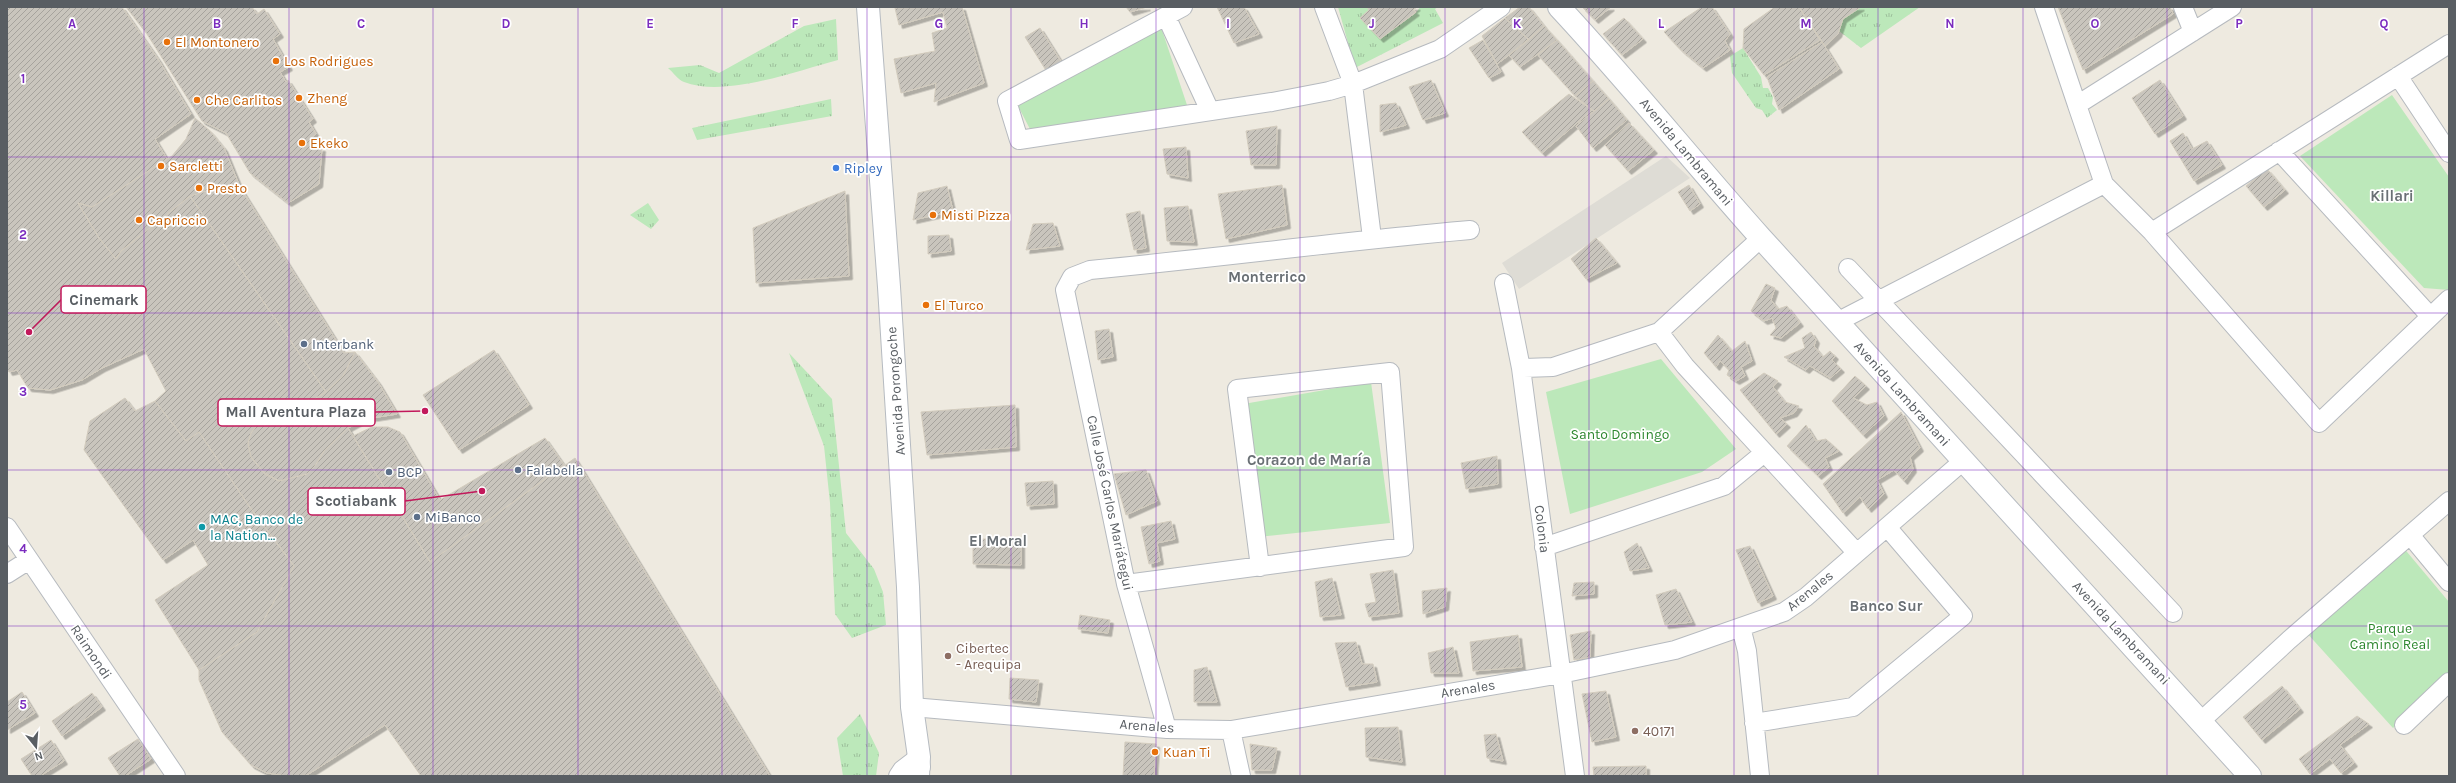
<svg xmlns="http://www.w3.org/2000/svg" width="2456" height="783" viewBox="0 0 2456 783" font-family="Karla,sans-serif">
<defs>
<pattern id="grass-tufts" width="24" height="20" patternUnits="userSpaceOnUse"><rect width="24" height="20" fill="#bce8ba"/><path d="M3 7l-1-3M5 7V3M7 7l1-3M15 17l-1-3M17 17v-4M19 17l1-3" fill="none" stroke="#9cbf9b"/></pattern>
<pattern id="building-hatch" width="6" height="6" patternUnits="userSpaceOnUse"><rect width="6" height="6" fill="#c9c5bd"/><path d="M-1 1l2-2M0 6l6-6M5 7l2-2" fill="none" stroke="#a6a39d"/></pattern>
<filter id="shadow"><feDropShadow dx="3.5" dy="3.5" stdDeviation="0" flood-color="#0004"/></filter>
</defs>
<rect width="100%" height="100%" fill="#eeeae0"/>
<path fill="#dedcd5" d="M 1666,156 L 1690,178 L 1519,289 L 1502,263 Z"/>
<path fill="url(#grass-tufts)" d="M 1338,7 L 1367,7 L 1369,10 L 1360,18 L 1380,39 L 1416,13 L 1420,7 L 1438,7 L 1435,9 L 1443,23 L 1355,68 Z
M 1861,7 L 1920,7 L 1861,48 L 1839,31 L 1843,19 Z
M 836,19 L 838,60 C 796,71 725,98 684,82 C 678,80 673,72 668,68 L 700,65 L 719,73 L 804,26 Z
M 1743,48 L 1761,77 L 1763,88 L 1768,88 L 1773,97 L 1772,104 L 1777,110 L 1767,118 L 1762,110 L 1756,108 L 1732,73 L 1730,56 Z
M 831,99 L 832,116 L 697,140 L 692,128 Z
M 648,203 L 659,220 L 651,229 L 630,215 Z
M 789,353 L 832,399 L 846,533 L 874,569 L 883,592 L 886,625 L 852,638 L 835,614 L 830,503 L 824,446 Z
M 860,714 L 879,753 L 876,776 L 843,776 L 837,738 Z"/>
<path fill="#bce8ba" d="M 1160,24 L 1187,105 L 1032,133 L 1015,100 Z
M 2392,95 L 2449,177 L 2449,290 L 2424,288 L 2300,156 Z
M 1661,359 L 1736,449 L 1702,472 L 1570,514 L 1546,392 Z
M 1371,382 L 1390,523 L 1249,538 L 1232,406 Z
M 2402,546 L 2449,602 L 2449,677 L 2393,728 L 2305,631 Z"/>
<path fill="url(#building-hatch)" stroke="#d3ccbe" filter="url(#shadow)" d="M 7,7 L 122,7 L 158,59 L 191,114 L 155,139 L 167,159 L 92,207 L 78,203 L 99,238 L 116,259 L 121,251 L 190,196 L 326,392 L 308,403 L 286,407 L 273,413 L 259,423 L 251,433 L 248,443 L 251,457 L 262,471 L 279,481 L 307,474 L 315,466 L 324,451 L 348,428 L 430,562 L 575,458 L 770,776 L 421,776 L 385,725 L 307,775 L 288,776 L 267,773 L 251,765 L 222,732 L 199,680 L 199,670 L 257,632 L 294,566 L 249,506 L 199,432 L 186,441 L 155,401 L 166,391 L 144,349 L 102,368 L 82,380 L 50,390 L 28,388 L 17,370 L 9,372 L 7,368 Z
M 126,7 L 252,7 L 257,14 L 264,9 L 280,34 L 273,39 L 289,67 L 280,72 L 286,82 L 288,80 L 313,119 L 309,122 L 316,134 L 310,139 L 315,148 L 322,148 L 319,184 L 288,203 L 250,173 L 226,133 L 202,121 L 147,34 Z
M 962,7 L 984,83 L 934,102 L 936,83 L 901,93 L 894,59 L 935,51 L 932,33 L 947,28 L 943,12 L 899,25 L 895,8 Z
M 1126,7 L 1147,7 L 1130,12 Z
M 1217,7 L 1244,7 L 1259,34 L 1234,43 Z
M 1367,7 L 1417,7 L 1413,10 L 1416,12 L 1380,39 L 1360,18 L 1369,10 Z
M 1520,7 L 1529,7 L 1544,26 L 1529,40 L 1505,18 Z
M 1582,7 L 1611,7 L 1595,20 Z
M 1702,7 L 1712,7 L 1730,34 L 1725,41 L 1730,50 L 1703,68 L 1680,49 L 1664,32 Z
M 1775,7 L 1799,7 L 1820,40 L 1764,75 L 1743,48 L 1744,29 Z
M 1799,7 L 1861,7 L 1843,19 L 1838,34 L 1825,46 Z
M 2058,7 L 2170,7 L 2173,14 L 2083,70 Z
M 1505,18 L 1529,40 L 1497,64 L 1482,36 Z
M 1624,18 L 1643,39 L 1622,55 L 1603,34 Z
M 1544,26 L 1557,40 L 1520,67 L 1509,55 Z
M 1040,28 L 1062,63 L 1047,72 L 1025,37 Z
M 1483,40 L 1501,72 L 1489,78 L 1469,48 Z
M 1557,40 L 1593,81 L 1575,96 L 1538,55 Z
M 1822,42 L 1839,69 L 1779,110 L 1767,77 Z
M 1431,80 L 1445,113 L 1423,120 L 1409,87 Z
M 2160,80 L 2183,116 L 2155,134 L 2132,98 Z
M 1593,81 L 1609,99 L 1594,111 L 1575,96 Z
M 1569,94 L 1592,110 L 1542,153 L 1522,132 Z
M 1609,99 L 1627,120 L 1593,148 L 1576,126 Z
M 1396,103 L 1406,125 L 1380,132 L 1380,105 Z
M 195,118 L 210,131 L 224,148 L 240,187 L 216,188 L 190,196 L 121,251 L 116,259 L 99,238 L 78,203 L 92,207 L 172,156 L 186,139 Z
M 1629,123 L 1654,150 L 1628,171 L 1605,145 Z
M 1277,126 L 1276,165 L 1251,165 L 1246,131 Z
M 2183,133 L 2192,149 L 2207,141 L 2222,165 L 2194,181 L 2170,141 Z
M 1186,147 L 1188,178 L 1167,174 L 1163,149 Z
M 2267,169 L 2285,190 L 2264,207 L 2246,186 Z
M 1282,185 L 1287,225 L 1226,239 L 1218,194 Z
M 1689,185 L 1700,204 L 1690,211 L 1678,192 Z
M 947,186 L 953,211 L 913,220 L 918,193 Z
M 240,187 L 344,353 L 355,352 L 343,376 L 326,392 L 190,196 L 216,188 Z
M 845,191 L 849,276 L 756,283 L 753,228 Z
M 1188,206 L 1194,242 L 1167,241 L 1164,208 Z
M 1140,211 L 1146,248 L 1134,250 L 1126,214 Z
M 1053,223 L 1060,246 L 1026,250 L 1033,224 Z
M 949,235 L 951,251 L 928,254 L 928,236 Z
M 1596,238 L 1617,263 L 1586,279 L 1571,259 Z
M 1766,284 L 1775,288 L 1771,300 L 1778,309 L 1787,306 L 1800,323 L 1781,338 L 1770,335 L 1776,328 L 1772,318 L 1764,321 L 1751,311 Z
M 1109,329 L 1113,357 L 1098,360 L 1095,331 Z
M 1811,332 L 1816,340 L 1814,346 L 1823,357 L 1830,351 L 1835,356 L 1832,360 L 1841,369 L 1830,378 L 1810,366 L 1806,370 L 1784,357 L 1805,348 L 1802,338 Z
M 1718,335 L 1732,351 L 1745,341 L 1752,361 L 1741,367 L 1745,376 L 1736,381 L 1727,375 L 1729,370 L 1720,361 L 1716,367 L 1704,353 Z
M 494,350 L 529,405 L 459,450 L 423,395 Z
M 355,352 L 378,382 L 397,414 L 365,419 L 348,428 L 324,451 L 315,466 L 307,474 L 279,481 L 266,475 L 251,457 L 248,443 L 251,433 L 259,423 L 273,413 L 286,407 L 308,403 L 326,392 L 343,376 Z
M 1764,373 L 1778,381 L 1773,387 L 1785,402 L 1799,406 L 1794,413 L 1780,418 L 1787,424 L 1776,434 L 1740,390 Z
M 1855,376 L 1866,386 L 1853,398 L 1867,405 L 1877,402 L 1884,416 L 1863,435 L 1832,401 Z
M 125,398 L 135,411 L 155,401 L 186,441 L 199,432 L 249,506 L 294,566 L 257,632 L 199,670 L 155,600 L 208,565 L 193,540 L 163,560 L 84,450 L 90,421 Z
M 1015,405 L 1016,447 L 927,455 L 921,412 Z
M 1901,412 L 1920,448 L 1910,457 L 1913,469 L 1904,481 L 1894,470 L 1877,480 L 1884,494 L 1868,509 L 1860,497 L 1843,513 L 1823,484 Z
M 1806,425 L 1816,441 L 1826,439 L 1839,451 L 1825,458 L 1829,467 L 1818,476 L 1787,446 Z
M 372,427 L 388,427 L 400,432 L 440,500 L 545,438 L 564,465 L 430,562 L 353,436 Z
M 1497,456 L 1498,484 L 1466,489 L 1461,463 Z
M 1146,470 L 1157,501 L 1126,515 L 1114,474 Z
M 1053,481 L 1054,504 L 1027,506 L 1025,483 Z
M 1171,521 L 1175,539 L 1157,543 L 1160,561 L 1149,564 L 1141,527 Z
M 973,539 L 1021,539 L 1021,565 L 973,564 Z
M 1637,543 L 1649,568 L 1630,571 L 1624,552 Z
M 1750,546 L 1773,596 L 1758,603 L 1736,550 Z
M 1393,570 L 1399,613 L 1369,617 L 1365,604 L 1376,602 L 1370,574 Z
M 1332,578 L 1341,615 L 1320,617 L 1315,582 Z
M 1594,582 L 1594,594 L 1572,596 L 1574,583 Z
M 1447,588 L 1445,607 L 1423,614 L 1422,591 Z
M 1676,589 L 1692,622 L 1665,625 L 1656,595 Z
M 1080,615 L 1110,620 L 1108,633 L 1078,629 Z
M 1591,631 L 1590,657 L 1574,660 L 1570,635 Z
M 1518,635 L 1522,667 L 1473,671 L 1470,642 Z
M 1356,642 L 1362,664 L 1373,664 L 1377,682 L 1346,687 L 1335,643 Z
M 1453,647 L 1459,673 L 1431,673 L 1428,653 Z
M 1207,667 L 1217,702 L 1194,702 L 1194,670 Z
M 1010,678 L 1039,680 L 1036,702 L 1009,699 Z
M 2282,686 L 2300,709 L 2262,740 L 2243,717 Z
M 1606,691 L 1616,737 L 1592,742 L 1582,694 Z
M 22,692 L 35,713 L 7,730 L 7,702 Z
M 92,693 L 102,707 L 62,736 L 52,721 Z
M 2357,716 L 2369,724 L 2340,745 L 2354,763 L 2341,773 L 2330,759 L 2310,774 L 2299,759 Z
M 1398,727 L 1402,762 L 1366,757 L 1365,728 Z
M 1496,734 L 1503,761 L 1487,758 L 1484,735 Z
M 138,739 L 151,759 L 125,776 L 120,776 L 108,758 Z
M 51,740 L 64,761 L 40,776 L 32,776 L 21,759 Z
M 1125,742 L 1156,744 L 1154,776 L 1123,776 Z
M 1250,744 L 1277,748 L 1272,770 L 1252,770 Z
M 1646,766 L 1646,776 L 1594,776 L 1593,767 Z"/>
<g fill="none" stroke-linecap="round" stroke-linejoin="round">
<g stroke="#b6babf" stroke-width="20">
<path id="minor" d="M 1183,7 L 1007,101 L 1019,140 L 1272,102 L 1329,91 L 1353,84 L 1440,49 L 1501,7
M 1324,7 L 1353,84 L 1372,238
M 2044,7 L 2077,105
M 2183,7 L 2193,32
M 2232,7 L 2077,105 L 2104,184 L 2152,232 L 2319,423 L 2449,299
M 1166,16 L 1210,111
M 2398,76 L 2449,153
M 2279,151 L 2430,316
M 2152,232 L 2449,44
M 1848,268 L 2173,613
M 1504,283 L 1521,368 L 1575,776
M 1837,322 L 2104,184
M 1659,332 L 1685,366 L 1856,552
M 1521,368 L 1553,367 L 1659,332 L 1761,238
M 7,527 L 176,776
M 2410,535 L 2449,582
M 1544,547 L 1724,486 L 1764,453
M 7,574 L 29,560
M 1126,584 L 1404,547 L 1390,372 L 1237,389 L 1260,567
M 1741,627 L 1747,651 L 1760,776
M 912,707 L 1167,729 L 1231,730 L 1561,674 L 1675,650 L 1784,612 L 1806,597 L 1962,462
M 2202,720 L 2289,640 L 2449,501
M 1754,723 L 1853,707 L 1963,616 L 1887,527
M 2404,725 L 2449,682
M 1167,729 L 1126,584 L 1065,290 L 1072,277 L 1090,270 C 1217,258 1343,241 1470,230
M 1231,730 L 1241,776
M 898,776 L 902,770 L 919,757 L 921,767"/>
</g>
<g stroke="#b6bbc1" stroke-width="24">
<path id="secondary" d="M 868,7 L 889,287 L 908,587 L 912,707 L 919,757 L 918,776
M 1559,7 C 1629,82 1693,162 1761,238 L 2250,776"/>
</g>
<use href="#minor" stroke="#fff" stroke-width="18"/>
<use href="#secondary" stroke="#fff" stroke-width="22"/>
</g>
<path fill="none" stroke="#7b2cbf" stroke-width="1" stroke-opacity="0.55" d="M 144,7 L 144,776M 289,7 L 289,776M 433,7 L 433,776M 578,7 L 578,776M 722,7 L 722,776M 867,7 L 867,776M 1011,7 L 1011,776M 1156,7 L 1156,776M 1300,7 L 1300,776M 1445,7 L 1445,776M 1589,7 L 1589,776M 1734,7 L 1734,776M 1878,7 L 1878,776M 2023,7 L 2023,776M 2167,7 L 2167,776M 2312,7 L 2312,776M 7,157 L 2449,157M 7,313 L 2449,313M 7,470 L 2449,470M 7,626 L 2449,626"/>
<g fill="#e8710a" stroke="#fff" stroke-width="1.5">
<circle cx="167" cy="42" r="4"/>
<circle cx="276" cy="61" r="4"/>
<circle cx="299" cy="98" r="4"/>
<circle cx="197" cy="100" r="4"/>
<circle cx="302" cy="143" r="4"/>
<circle cx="161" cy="166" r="4"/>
<circle cx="199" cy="188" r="4"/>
<circle cx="933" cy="215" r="4"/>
<circle cx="139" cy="220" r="4"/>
<circle cx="926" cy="305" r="4"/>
<circle cx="1155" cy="752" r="4"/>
</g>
<circle fill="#3f7fe0" stroke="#fff" stroke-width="1.5" cx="836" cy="168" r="4"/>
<g fill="#5c6f8a" stroke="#fff" stroke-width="1.5">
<circle cx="304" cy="344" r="4"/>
<circle cx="518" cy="470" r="4"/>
<circle cx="389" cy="472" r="4"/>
<circle cx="417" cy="517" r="4"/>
</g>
<circle fill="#0f9aa8" stroke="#fff" stroke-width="1.5" cx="202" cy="527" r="4"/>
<g fill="#8d6e63" stroke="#fff" stroke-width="1.5">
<circle cx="948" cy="656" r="4"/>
<circle cx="1635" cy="731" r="4"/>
</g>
<g text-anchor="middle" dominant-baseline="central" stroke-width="3.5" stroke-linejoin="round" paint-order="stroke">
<g font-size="14" fill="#c56008" stroke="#fff" text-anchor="start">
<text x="175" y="42">El Montonero</text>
<text x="284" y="61">Los Rodrigues</text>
<text x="307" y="98">Zheng</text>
<text x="205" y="100">Che Carlitos</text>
<text x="310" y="143">Ekeko</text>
<text x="169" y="166">Sarcletti</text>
<text x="207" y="188">Presto</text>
<text x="941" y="215">Misti Pizza</text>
<text x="147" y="220">Capriccio</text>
<text x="934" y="305">El Turco</text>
<text x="1163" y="752">Kuan Ti</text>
</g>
<g font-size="14" fill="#595e63" stroke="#fff">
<text transform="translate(1686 152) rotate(50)">Avenida Lambramani</text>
<text transform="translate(896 391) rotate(-94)">Avenida Porongoche</text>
<text transform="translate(1902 394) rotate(48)">Avenida Lambramani</text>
<text transform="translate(1110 503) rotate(78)">Calle José Carlos Mariátegui</text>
<text transform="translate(1542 529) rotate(83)">Colonia</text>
<text transform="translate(1810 591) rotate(-39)">Arenales</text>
<text transform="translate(2121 633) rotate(47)">Avenida Lambramani</text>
<text transform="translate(91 652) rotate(56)">Raimondi</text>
<text transform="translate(1468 689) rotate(-9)">Arenales</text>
<text transform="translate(1147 726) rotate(4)">Arenales</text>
</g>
<g font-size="14" fill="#366cbe" stroke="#fff" text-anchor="start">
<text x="844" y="168">Ripley</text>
</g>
<g font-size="14" fill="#4e5e75" stroke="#fff" text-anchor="start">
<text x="312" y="344">Interbank</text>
<text x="526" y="470">Falabella</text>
<text x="397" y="472">BCP</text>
<text x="425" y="517">MiBanco</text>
</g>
<g font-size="14" fill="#2d872e" stroke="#fff">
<text x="1620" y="434">Santo Domingo</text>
<text x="2390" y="628">Parque<tspan x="2390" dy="16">Camino Real</tspan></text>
</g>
<g font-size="14" fill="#0d838f" stroke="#fff" text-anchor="start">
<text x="210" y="519">MAC, Banco de<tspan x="210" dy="16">la Nation...</tspan></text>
</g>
<g font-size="14" fill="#785e54" stroke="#fff" text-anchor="start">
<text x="956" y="648">Cibertec<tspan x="956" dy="16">- Arequipa</tspan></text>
<text x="1643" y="731">40171</text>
</g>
<g font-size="15" font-weight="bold" fill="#6a7075" stroke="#fff">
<text x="2392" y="196">Killari</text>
<text x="1267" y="277">Monterrico</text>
<text x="1309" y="460">Corazon de María</text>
<text x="998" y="541">El Moral</text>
<text x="1886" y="606">Banco Sur</text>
</g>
</g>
<g font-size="13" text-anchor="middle" font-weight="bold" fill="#7b2cbf" stroke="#fff" stroke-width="3.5" stroke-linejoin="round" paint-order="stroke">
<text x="72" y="28">A</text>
<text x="217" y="28">B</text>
<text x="361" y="28">C</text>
<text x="506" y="28">D</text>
<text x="650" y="28">E</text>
<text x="795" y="28">F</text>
<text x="939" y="28">G</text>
<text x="1084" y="28">H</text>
<text x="1228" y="28">I</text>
<text x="1372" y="28">J</text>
<text x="1517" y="28">K</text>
<text x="1661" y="28">L</text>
<text x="1806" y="28">M</text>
<text x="1950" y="28">N</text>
<text x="2095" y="28">O</text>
<text x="2239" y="28">P</text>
<text x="2384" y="28">Q</text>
<text x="23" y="83">1</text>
<text x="23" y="239">2</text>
<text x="23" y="396">3</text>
<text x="23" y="553">4</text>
<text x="23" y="709">5</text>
</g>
<path fill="none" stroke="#c2185b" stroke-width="1.5" d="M29 332L61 300M425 411L375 412M482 491L405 501"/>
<g fill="#c2185b" stroke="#fff" stroke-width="1.5">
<circle cx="29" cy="332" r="4"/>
<circle cx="425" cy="411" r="4"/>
<circle cx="482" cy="491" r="4"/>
</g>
<g fill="#fff" stroke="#c2185b" stroke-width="1.5">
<rect x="61" y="286" width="85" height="27" rx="4"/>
<rect x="218" y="399" width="157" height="27" rx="4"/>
<rect x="308" y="488" width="97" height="27" rx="4"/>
</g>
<g font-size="15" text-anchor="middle" font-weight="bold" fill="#595e63">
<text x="104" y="305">Cinemark</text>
<text x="296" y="417">Mall Aventura Plaza</text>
<text x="356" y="506">Scotiabank</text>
</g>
<rect width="2456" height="783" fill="none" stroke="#595e63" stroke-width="16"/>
<g transform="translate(36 747) rotate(163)" stroke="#ffffff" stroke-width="3" paint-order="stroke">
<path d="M0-3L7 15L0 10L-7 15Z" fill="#595e63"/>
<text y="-6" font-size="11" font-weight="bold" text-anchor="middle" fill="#595e63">N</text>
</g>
</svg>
